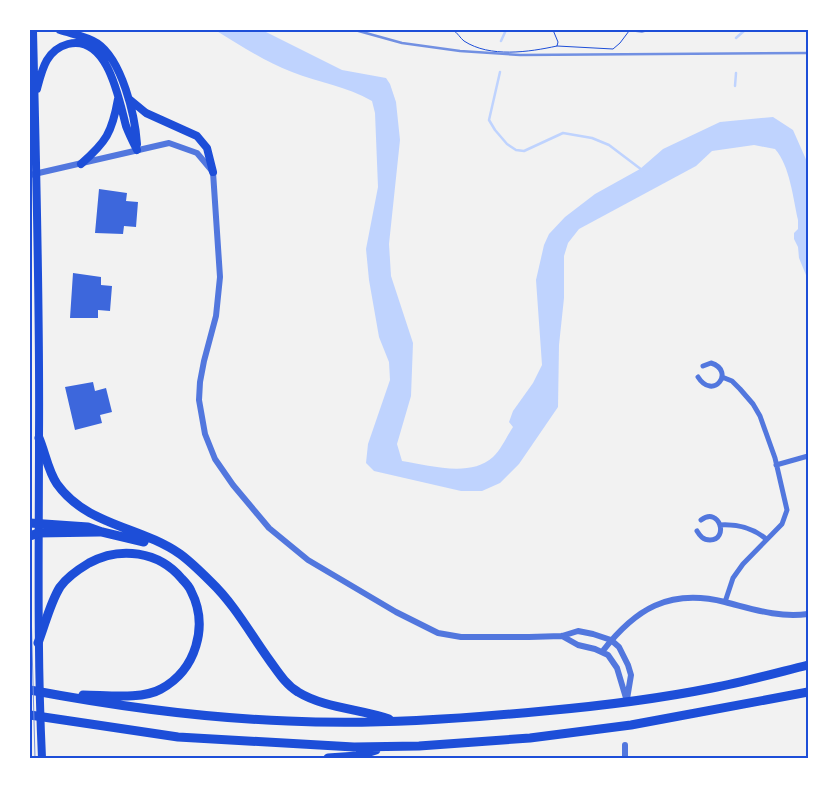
<svg xmlns="http://www.w3.org/2000/svg" width="838" height="788" viewBox="0 0 838 788" font-family="Signika,sans-serif">
<rect width="100%" height="100%" fill="#f2f2f2"/>
<path fill="#bfd3fe" d="M 215,30 L 262,30 L 342,70 L 386,78 L 390,84 L 396,102 L 400,140 L 389,244 L 391,276 L 413,343 L 411,396 L 397,444 L 402,461 C 429,465 470,478 493,457 C 501,450 507,436 513,427 L 509,422 L 513,411 L 533,383 L 542,365 L 536,280 L 544,245 L 549,234 L 565,217 L 595,194 L 640,169 L 663,149 L 720,122 L 773,117 L 793,130 L 808,164 L 808,280 L 799,258 L 798,247 L 794,239 L 794,233 L 798,229 L 798,220 C 793,198 790,166 775,149 L 754,145 L 712,151 L 696,166 L 579,229 L 568,243 L 564,256 L 564,298 L 559,345 L 558,407 L 519,464 L 500,483 L 482,491 L 461,491 L 374,471 L 366,463 L 368,444 L 390,380 L 389,362 L 379,337 L 369,280 L 366,249 L 378,187 L 375,113 L 372,101 C 347,86 319,83 292,72 C 265,62 240,45 215,30 Z"/>
<g fill="none" stroke-linecap="round" stroke-linejoin="round">
<path stroke="#bfd3fe" stroke-width="2.5" d="M 736,38 L 745,30
M 501,41 L 506,30
M 500,72 L 489,120 L 495,130 L 507,144 L 516,150 L 524,151 L 563,133 L 592,138 L 609,145 L 642,170
M 735,86 L 736,73"/>
</g>
<path fill="#3d67dc" d="M 99,189 L 127,193 L 126,201 L 138,202 L 136,227 L 124,226 L 123,234 L 95,233 Z
M 73,273 L 101,277 L 101,285 L 112,286 L 110,311 L 98,310 L 98,318 L 70,318 Z
M 93,382 L 95,391 L 106,388 L 112,412 L 100,415 L 102,423 L 75,430 L 65,387 Z"/>
<g fill="none" stroke-linecap="round" stroke-linejoin="round">
<path stroke="#1d4ed8" stroke-width="1" d="M 453,30 C 458,33 460,38 464,41 C 490,58 529,52 557,46 L 558,42 L 553,30
M 557,46 L 613,49 L 620,43 L 629,31 L 642,32 L 654,30"/>
<path stroke="#5277de" stroke-width="5" d="M 698,377 C 713,401 736,371 711,363 L 703,366
M 722,377 L 732,381 L 740,389 L 753,404 L 760,416 L 775,458 L 787,510 L 782,524 L 743,564 L 733,578 L 725,602
M 776,465 L 808,456
M 720,525 C 738,524 753,528 766,539
M 697,531 C 700,536 703,540 710,540 C 729,540 720,506 701,520"/>
<path stroke="#5277de" stroke-width="6" d="M 30,175 L 169,143 L 197,153 L 213,172 L 220,277 L 216,316 L 204,361 L 200,382 L 199,400 L 205,434 L 215,459 L 233,485 L 269,528 L 308,560 L 396,612 L 438,633 L 461,637 L 529,637 L 562,636 L 578,631 L 593,634 L 611,640 L 619,647 L 628,665 L 631,675 L 627,699
M 562,636 L 578,645 L 595,649 L 608,655 L 617,668 L 626,698
M 602,652 C 635,609 669,588 725,602 C 753,609 778,618 808,614
M 625,758 L 625,745"/>
<path stroke="#1d4ed8" stroke-width="8" d="M 33,30 C 36,166 40,302 39,437 C 39,544 37,651 42,758
M 60,30 C 72,34 86,36 97,43 C 122,60 135,115 137,144
M 37,89 C 42,70 46,50 68,44 C 108,34 119,100 126,126 C 129,134 133,142 137,150
M 129,99 L 146,113 L 197,136 L 207,148 L 213,172
M 81,164 C 106,142 112,133 118,99"/>
<path stroke="#1d4ed8" stroke-width="9" d="M 39,438 C 45,452 48,471 57,484 C 87,526 140,526 180,554 C 191,562 202,573 211,582 C 235,605 251,635 270,661 C 278,672 286,685 298,692 C 324,708 360,709 389,719
M 30,523 L 88,527 L 102,532 L 144,542
M 30,536 L 38,533 L 99,532
M 38,643 C 45,625 50,603 60,587 C 67,577 79,569 89,563 C 120,546 159,551 182,579 C 185,582 189,586 191,591 C 209,626 196,670 161,689 C 142,700 105,695 83,695
M 30,690 C 115,706 202,718 288,721 C 374,725 459,719 544,711 C 600,706 657,699 712,688 C 744,682 776,673 808,665
M 30,715 L 178,737 L 354,747 L 419,746 L 530,738 L 631,725 L 808,692
M 328,758 L 357,756 L 376,750"/>
<path stroke="#7290e2" stroke-width="1" d="M 30,570 L 35,758"/>
<path stroke="#7290e2" stroke-width="2.5" d="M 355,30 L 402,43 L 460,51 L 520,55 L 808,53"/>
</g>
<rect width="838" height="788" fill="none" stroke="#ffffff" stroke-width="62"/>
<rect x="31" y="31" width="776" height="726" fill="none" stroke="#1d4ed8" stroke-width="2"/>
</svg>
